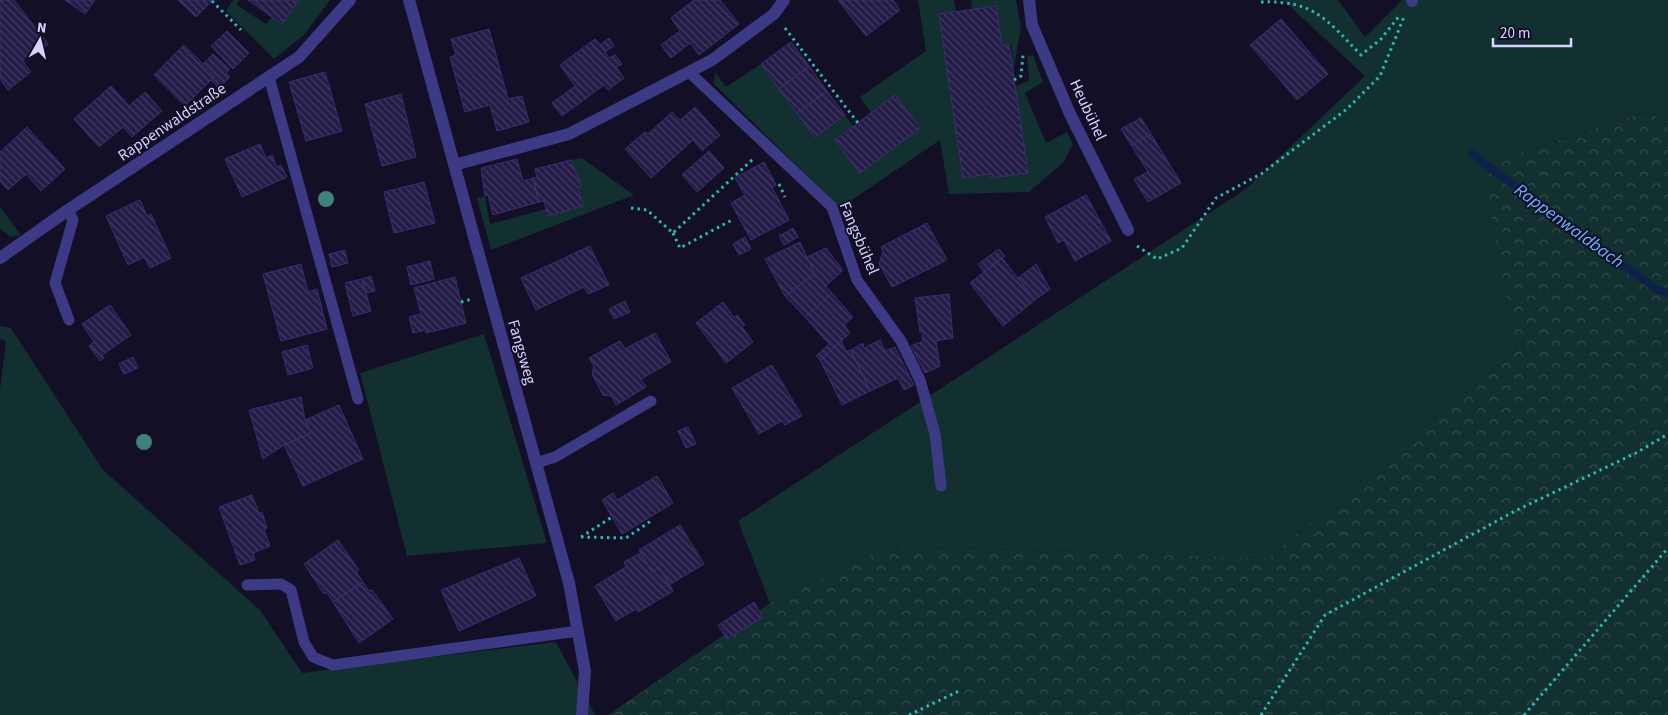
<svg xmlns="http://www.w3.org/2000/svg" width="1668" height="715" viewBox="0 0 1668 715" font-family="'Source Sans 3',sans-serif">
<defs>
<pattern id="forest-crowns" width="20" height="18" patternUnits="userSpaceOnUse" patternTransform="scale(1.25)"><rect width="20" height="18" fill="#12302f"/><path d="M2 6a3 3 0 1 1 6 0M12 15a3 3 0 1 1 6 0" fill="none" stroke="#344d4e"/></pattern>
<pattern id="building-back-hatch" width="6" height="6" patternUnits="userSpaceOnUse" patternTransform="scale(1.25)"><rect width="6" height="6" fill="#241b47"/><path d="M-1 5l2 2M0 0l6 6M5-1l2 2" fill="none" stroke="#433b63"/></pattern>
</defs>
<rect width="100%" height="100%" fill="#130f26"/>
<path fill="#12302f" d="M 233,0 L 239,0 L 237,5 L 266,24 L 272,17 L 282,24 L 299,0 L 330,0 L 304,35 L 274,59 L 226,11 Z
M 918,0 L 954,0 L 956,12 L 939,14 L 963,177 L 989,174 L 990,178 L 1028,173 L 1015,86 L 1029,81 L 1027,56 L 1033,55 L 1043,82 L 1025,93 L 1046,143 L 1067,132 L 1073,144 L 1063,163 L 1029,192 L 949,194 L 940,140 L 840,208 L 714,84 L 715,72 L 726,87 L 761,64 L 815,137 L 845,115 L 853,126 L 835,140 L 860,173 L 871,113 L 860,97 L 926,51 Z
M 971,0 L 1016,0 L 1021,26 L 1013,73 L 1011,44 L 1002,46 L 996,6 L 972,10 Z
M 1283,0 L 1338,0 L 1365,37 L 1402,0 L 1668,0 L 1668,127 L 1648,111 L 1483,165 L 1516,351 L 1268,558 L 893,546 L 770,603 L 738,521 L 1246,189 L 1365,76 Z
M 582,158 L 634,195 L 491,250 L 477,198 L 485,196 L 490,224 L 546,209 L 548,216 L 583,206 L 571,160 Z
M 0,207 L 21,235 L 10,237 L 0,228 Z
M 0,326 L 11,328 L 103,470 L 260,610 L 302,673 L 556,642 L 595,715 L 0,715 L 0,390 L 6,341 L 0,339 Z
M 484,334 L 547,543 L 407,556 L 360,373 Z"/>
<path fill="url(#forest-crowns)" d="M 1649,111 L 1668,127 L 1668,715 L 608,715 L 770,603 L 892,546 L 1268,558 L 1516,351 L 1482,165 Z"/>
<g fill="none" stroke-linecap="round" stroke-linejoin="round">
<path stroke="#0c2248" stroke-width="8" d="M 1472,154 L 1580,235 L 1658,290 L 1668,293"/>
</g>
<path fill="url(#building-back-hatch)" stroke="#3b2d73" d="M 0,0 L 14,0 L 48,44 L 24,63 L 31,72 L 8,90 L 0,79 Z
M 65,0 L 95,0 L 85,14 Z
M 178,0 L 213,0 L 196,17 Z
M 248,0 L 299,0 L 282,24 Z
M 694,0 L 720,0 L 739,24 L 699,55 L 690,43 L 671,58 L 661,45 L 680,31 L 671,18 Z
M 838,0 L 893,0 L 900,10 L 866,36 Z
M 996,6 L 1002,46 L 1009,44 L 1028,173 L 990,178 L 989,174 L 963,178 L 939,14 Z
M 1281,19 L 1328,74 L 1297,100 L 1250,45 Z
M 489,29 L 508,99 L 522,96 L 529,122 L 497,131 L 490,105 L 465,112 L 450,57 L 456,55 L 451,39 Z
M 227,31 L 249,53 L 233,69 L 211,46 Z
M 609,38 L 614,46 L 605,52 L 609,58 L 615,55 L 622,64 L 616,67 L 624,78 L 608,90 L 604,85 L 562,116 L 552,103 L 575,86 L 560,65 L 595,39 L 600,45 Z
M 791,42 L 809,66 L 779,89 L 761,64 Z
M 184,45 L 215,76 L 185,106 L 154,75 Z
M 213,54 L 230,69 L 226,73 L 230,77 L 219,88 L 211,80 L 215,76 L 203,64 Z
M 809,66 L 827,91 L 797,113 L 779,89 Z
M 325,72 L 342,131 L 306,141 L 289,82 Z
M 111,86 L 129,106 L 145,92 L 162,111 L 132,137 L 123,127 L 99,147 L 74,119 Z
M 827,91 L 845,115 L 815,137 L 797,113 Z
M 401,94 L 416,157 L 382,166 L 365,104 Z
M 895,95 L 920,128 L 860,173 L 835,140 Z
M 695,107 L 720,135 L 702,151 L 693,140 L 651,178 L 625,149 L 645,132 L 648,134 L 672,112 L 680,120 Z
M 1141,118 L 1151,134 L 1131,145 L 1121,129 Z
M 27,127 L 65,169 L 41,191 L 26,174 L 8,190 L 0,181 L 0,152 Z
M 1151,134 L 1181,183 L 1148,202 L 1134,179 L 1148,172 L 1131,145 Z
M 260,144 L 266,158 L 272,155 L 277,167 L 281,165 L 287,177 L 242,197 L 225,159 Z
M 709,151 L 724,168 L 697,192 L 682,175 Z
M 517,159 L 523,181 L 533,178 L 539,202 L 493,215 L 488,195 L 485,196 L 481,168 Z
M 571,160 L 581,186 L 578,187 L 583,206 L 548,216 L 544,201 L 539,202 L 533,178 L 537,177 L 535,169 Z
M 764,162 L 776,185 L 772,187 L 789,220 L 751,240 L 731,203 L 745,195 L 735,178 Z
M 424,182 L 435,223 L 394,233 L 384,192 Z
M 1086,195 L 1111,241 L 1075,261 L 1064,240 L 1058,243 L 1045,217 Z
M 140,200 L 147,216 L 151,214 L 171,258 L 150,268 L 144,257 L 128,265 L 106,216 Z
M 927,223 L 947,260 L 892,287 L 879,264 L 883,251 L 881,247 Z
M 793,228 L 798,237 L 784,245 L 779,236 Z
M 745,237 L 751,249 L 739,255 L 733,244 Z
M 800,242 L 815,274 L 785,296 L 765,259 Z
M 590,246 L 609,285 L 588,294 L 584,287 L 536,310 L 521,278 Z
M 826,248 L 843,270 L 826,286 L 815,274 L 807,257 Z
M 999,249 L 1005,256 L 984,272 L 978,264 Z
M 345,250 L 348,263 L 332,267 L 329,254 Z
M 1002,258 L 1035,300 L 1003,326 L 970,283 Z
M 430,261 L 434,279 L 411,285 L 407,267 Z
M 301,264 L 308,292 L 317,289 L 327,329 L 281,341 L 263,274 Z
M 1036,264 L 1050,289 L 1035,300 L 1018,278 Z
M 815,274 L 832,293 L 805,317 L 785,296 Z
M 371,276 L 375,291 L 366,293 L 362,279 Z
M 455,277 L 466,323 L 426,333 L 425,330 L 413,333 L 409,317 L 421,314 L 414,288 Z
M 362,279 L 371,311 L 353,316 L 345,283 Z
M 832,293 L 853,317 L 844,325 L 850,333 L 820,360 L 816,356 L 829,344 L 805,317 Z
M 949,294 L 953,338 L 936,341 L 940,366 L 925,373 L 911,346 L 923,341 L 922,332 L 920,332 L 915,298 Z
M 625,301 L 630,312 L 614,319 L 609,309 Z
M 723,302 L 734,317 L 737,315 L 745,325 L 742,327 L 753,342 L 726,363 L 696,323 Z
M 110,305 L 131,335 L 102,355 L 104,358 L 100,361 L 89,346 L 94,342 L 82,324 Z
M 655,333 L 671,362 L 641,379 L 646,387 L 616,405 L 611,396 L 603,395 L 592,374 L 594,366 L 589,358 L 620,341 L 625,349 Z
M 880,340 L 885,351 L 895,347 L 914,385 L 904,390 L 898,378 L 870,391 L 851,350 L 863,343 L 864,348 Z
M 841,341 L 846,351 L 851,350 L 870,391 L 842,405 L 820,360 Z
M 307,345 L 313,368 L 288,375 L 282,352 Z
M 133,357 L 138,368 L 124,374 L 119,364 Z
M 772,365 L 802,416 L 785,425 L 782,421 L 759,434 L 732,388 Z
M 301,397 L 305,420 L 311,433 L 284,445 L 263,459 L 249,410 Z
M 339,405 L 363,459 L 303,486 L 284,445 L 311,433 L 305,420 Z
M 688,427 L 696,444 L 686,448 L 678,431 Z
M 657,476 L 673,503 L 622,534 L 602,500 L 613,493 L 617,500 Z
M 252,495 L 259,513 L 262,512 L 267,528 L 264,529 L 270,546 L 253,553 L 255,560 L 240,565 L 219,507 Z
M 680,525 L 704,564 L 669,585 L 659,567 L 652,572 L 639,550 Z
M 338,540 L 359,570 L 356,572 L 363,582 L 333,602 L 326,592 L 324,594 L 304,564 Z
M 640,553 L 652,572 L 659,567 L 673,591 L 638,612 L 636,609 L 616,621 L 595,586 L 626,567 L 624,562 Z
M 519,558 L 536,596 L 459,631 L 441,590 Z
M 363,582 L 369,591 L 372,590 L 393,619 L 359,643 L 333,602 Z
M 754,602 L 763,617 L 727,639 L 718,625 Z"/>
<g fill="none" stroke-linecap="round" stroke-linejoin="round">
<path stroke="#2fb8b0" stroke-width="3" stroke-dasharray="2.5 4" stroke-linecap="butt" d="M 212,1 L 241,30
M 1261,2 C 1314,0 1327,20 1361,55 L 1381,39 L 1400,15
M 785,28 L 858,123
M 1014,80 L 1021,76 L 1023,55
M 779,184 L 785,197
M 631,208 L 647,210 L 673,233 L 753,159
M 673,233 L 680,248 L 732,220
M 1137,246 L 1157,259 L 1182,248 L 1216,198 L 1261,174 L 1347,109 L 1380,76 L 1404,17
M 461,302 L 472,299
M 581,537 L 626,538 L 651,521
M 581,537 L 612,517
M 909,715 L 961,690
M 1261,715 L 1325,615 L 1515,511 L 1636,453 L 1668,434
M 1524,715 L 1668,548"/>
<path stroke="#3d3a85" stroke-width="11" d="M 689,72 L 832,207 L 857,280 L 901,341 L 920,380 L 935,434 L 941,486
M 269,77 L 358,399
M 68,210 L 73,220 L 55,283 L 69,320
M 536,463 L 555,457 L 651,401
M 247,585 L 281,584 L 291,590 L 304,642 L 313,657 L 333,665 L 578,631"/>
<path stroke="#3d3a85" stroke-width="12" d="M 409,0 L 569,583 L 585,671 L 582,715
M 1029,0 L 1032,25 L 1070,114 L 1128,230
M 1412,1 L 1412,0
M 454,165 L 569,134 L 712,60 L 774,14 L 784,0
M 0,258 L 68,210 L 299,57 L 350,0"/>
</g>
<g fill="#3d827b">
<circle cx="326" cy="199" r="8"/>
<circle cx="144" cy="442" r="8"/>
</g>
<g text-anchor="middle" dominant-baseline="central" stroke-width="4" stroke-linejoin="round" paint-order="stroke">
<g font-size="16" fill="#d9d4ff" stroke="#130f26">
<text transform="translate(1088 110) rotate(65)">Heubühel</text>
<text transform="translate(172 122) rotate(-34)">Rappenwaldstraße</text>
<text transform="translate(859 238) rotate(67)">Fangsbühel</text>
<text transform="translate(522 352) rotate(74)">Fangsweg</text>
</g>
<g font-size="18" font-style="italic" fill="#62b6ff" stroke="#130f26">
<text transform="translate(1569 226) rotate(36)">Rappenwaldbach</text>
</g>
</g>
<g transform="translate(40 40) rotate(8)" stroke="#130f26" stroke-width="4" paint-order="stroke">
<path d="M0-4L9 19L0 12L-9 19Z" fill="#d9d4ff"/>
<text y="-8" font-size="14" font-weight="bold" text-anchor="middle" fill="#d9d4ff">N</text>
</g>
<path d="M1493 38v8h78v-8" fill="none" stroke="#d9d4ff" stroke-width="2.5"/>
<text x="1500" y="38" font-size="15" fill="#d9d4ff" stroke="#130f26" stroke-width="4" paint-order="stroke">20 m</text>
</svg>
